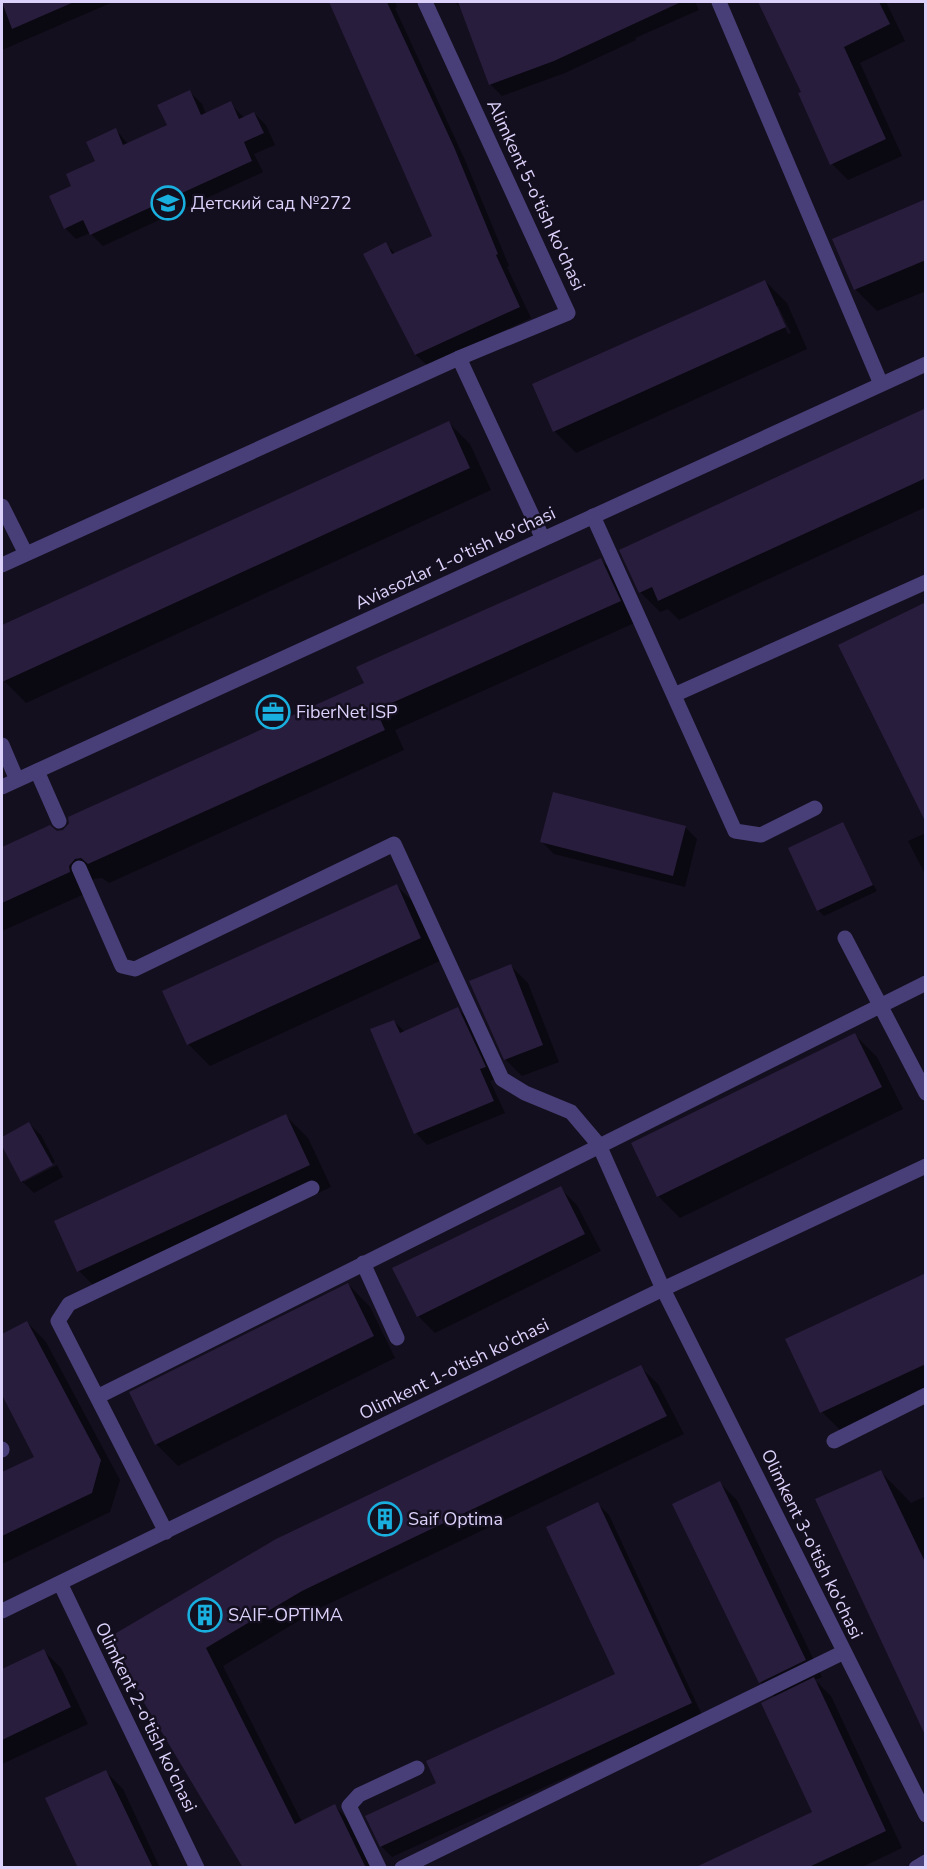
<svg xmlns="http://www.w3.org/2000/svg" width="927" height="1869" viewBox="0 0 927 1869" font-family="'Nunito Sans',sans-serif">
<rect width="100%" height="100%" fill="#140f1e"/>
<path fill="#0007" fill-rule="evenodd" d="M 2,2 L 113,2 L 2,50 Z
M 332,2 L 395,2 L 397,7 L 395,8 L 465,160 L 509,266 L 507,267 L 531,318 L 428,366 L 416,355 L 365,255 L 385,244 L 396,254 L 434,237 Z
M 455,2 L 514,2 L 521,18 L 558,2 L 695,2 L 699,10 L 635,38 L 636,40 L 565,73 L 502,96 L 490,84 L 462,10 Z
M 760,2 L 886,2 L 905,41 L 860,63 L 902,156 L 848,180 L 832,164 L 803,92 Z
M 190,92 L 202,104 L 206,114 L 230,103 L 244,118 L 254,113 L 266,125 L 275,145 L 254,154 L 263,172 L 103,246 L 90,233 L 76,239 L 65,228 L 73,187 L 97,162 L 116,130 L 128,144 L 169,125 Z
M 926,201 L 926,291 L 877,311 L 855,289 Z
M 765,281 L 787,303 L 807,349 L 576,453 L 554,431 ZM 775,306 L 778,306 L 791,333 L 788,334 Z
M 926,410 L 926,507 L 679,620 L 668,609 L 660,612 L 640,592 Z
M 448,422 L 470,444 L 491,490 L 26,703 L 4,681 L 2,675 L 2,627 Z
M 601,560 L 621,579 L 639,621 L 395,730 L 404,750 L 109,883 L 102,878 L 94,879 L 89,887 L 89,892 L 2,931 L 2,848 L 50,827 L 57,832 L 64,831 L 366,684 Z
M 685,827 L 697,839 L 685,887 L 554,854 L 542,842 Z
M 926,833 L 926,876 L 908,841 Z
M 861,863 L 877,891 L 824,916 L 818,910 Z
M 397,886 L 419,908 L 442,960 L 210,1066 L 188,1044 Z
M 511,966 L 528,983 L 559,1062 L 522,1076 L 505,1059 Z
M 458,1009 L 469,1020 L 496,1079 L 490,1081 L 505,1113 L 427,1145 L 416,1133 L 372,1030 L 394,1021 L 405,1032 Z
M 855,1035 L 877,1057 L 903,1109 L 680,1218 L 658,1196 Z
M 286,1116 L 308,1138 L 331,1187 L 101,1293 L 79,1271 Z
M 29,1124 L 41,1135 L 55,1162 L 24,1179 L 24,1182 L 57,1165 L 63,1177 L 34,1193 L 22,1181 L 2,1143 L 2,1139 Z
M 560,1188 L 577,1205 L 601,1251 L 435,1333 L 418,1316 Z
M 926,1275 L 926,1396 L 844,1434 L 822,1412 L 787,1340 Z
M 348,1284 L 370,1307 L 395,1358 L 178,1466 L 156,1444 Z
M 27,1322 L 46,1342 L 120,1480 L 110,1512 L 2,1564 L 2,1474 L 36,1458 L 2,1391 L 2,1335 Z
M 640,1367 L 658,1384 L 684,1434 L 320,1608 L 223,1666 L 302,1822 L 335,1806 L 352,1824 L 375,1868 L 245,1868 L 108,1640 Z
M 880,1471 L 911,1503 L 926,1496 L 926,1734 Z
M 720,1483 L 737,1500 L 822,1677 L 815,1680 L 831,1696 L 902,1848 L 860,1868 L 729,1868 L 814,1813 L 776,1698 L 760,1682 Z
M 598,1504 L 609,1515 L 702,1715 L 392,1857 L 381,1846 L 438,1783 L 617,1675 Z
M 44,1651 L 61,1668 L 88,1724 L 2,1764 L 2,1671 Z
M 106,1772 L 123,1789 L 160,1868 L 79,1868 Z"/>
<path fill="#281d3d" d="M 2,2 L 74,2 L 12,29 Z
M 329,2 L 387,2 L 454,147 L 498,254 L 496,255 L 520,307 L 415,355 L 363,254 L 386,242 L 392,254 L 432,236 Z
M 458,2 L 681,2 L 554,61 L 489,85 Z
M 758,2 L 879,2 L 890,24 L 844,47 L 886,139 L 830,165 L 798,93 L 801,92 Z
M 190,90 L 201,115 L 231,101 L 239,119 L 254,112 L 264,133 L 244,142 L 252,161 L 90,235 L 83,220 L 64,229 L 49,196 L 71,186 L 66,174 L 95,161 L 86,142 L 116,128 L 123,145 L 167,125 L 157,105 Z
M 926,199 L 926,260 L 854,290 L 832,239 Z
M 765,280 L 786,327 L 553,432 L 532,384 Z
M 926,408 L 926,478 L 658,601 L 652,587 L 639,593 L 619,550 Z
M 449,421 L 470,468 L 2,682 L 2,625 Z
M 601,558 L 621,601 L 376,710 L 385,730 L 88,864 L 81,858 L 75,859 L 69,866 L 70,872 L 2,903 L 2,847 L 50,825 L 57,831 L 63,830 L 69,823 L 68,817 L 364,683 L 356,667 Z
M 926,602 L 926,823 L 838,645 Z
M 553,792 L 686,826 L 673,876 L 540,842 Z
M 843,822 L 873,885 L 817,911 L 788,848 Z
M 397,884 L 421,938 L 187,1045 L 162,991 Z
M 511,964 L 543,1045 L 504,1060 L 469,981 Z
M 458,1007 L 486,1067 L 480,1069 L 494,1101 L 414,1134 L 370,1029 L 394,1020 L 400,1033 Z
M 855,1033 L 882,1087 L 657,1197 L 631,1143 Z
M 286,1114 L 310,1165 L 77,1272 L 54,1221 Z
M 29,1122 L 53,1165 L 21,1182 L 2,1146 L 2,1137 Z
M 561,1186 L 585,1234 L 417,1317 L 392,1268 Z
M 926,1273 L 926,1364 L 820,1413 L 785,1339 Z
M 348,1283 L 374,1336 L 155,1445 L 129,1392 Z
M 27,1321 L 101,1460 L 92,1493 L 2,1536 L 2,1472 L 34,1457 L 2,1395 L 2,1334 Z
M 641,1365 L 667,1416 L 302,1591 L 206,1648 L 295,1824 L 335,1804 L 366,1868 L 243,1868 L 106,1639 L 276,1539 Z
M 881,1470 L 926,1564 L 926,1737 L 815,1499 Z
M 720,1481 L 806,1660 L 759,1683 L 672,1504 Z
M 598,1502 L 692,1703 L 380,1847 L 365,1816 L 436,1783 L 426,1761 L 615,1674 L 546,1527 Z
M 44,1649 L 71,1707 L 2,1740 L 2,1669 Z
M 814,1677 L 886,1831 L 807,1868 L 694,1868 L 812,1812 L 761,1703 Z
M 106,1770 L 153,1868 L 78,1868 L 45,1798 Z"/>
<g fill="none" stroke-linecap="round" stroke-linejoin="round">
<path stroke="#493f78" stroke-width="15" d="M 2,506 L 26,554
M 593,516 L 735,831 L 761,835 L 815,808
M 2,565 L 459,358
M 674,695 L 926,582
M 37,771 L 59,821
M 79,868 L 122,966 L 135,969 L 394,844 L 502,1079 L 525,1093 L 571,1112 L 599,1145 L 663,1289
M 845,938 L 926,1093
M 312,1188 L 69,1304 L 58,1321 L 97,1397 L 926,983
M 363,1263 L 397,1338
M 97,1397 L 166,1532
M 834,1441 L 926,1395
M 2,1449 L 2,1450
M 379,1868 L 349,1806 L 359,1795 L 417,1768
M 402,1868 L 844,1652"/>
<path stroke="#493f78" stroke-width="15" d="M 425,2 L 568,313 L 459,358 L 543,539
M 719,2 L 881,384
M 2,745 L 17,780
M 2,787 L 926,364
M 663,1289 L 926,1815
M 60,1583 L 197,1868
M 2,1611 L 663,1289 L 926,1166
M 916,1868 L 926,1862"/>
</g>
<defs>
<g id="school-ring" transform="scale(1.725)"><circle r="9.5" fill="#140f1e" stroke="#19afde" stroke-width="1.5"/><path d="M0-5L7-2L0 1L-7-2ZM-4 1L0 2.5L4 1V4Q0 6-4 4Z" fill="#19afde"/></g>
<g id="office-ring" transform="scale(1.725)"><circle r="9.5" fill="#140f1e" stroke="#19afde" stroke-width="1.5"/><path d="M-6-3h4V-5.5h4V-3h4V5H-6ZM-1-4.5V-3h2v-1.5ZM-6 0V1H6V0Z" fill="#19afde"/></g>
<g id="building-ring" transform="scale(1.725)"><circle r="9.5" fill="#140f1e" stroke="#19afde" stroke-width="1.5"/><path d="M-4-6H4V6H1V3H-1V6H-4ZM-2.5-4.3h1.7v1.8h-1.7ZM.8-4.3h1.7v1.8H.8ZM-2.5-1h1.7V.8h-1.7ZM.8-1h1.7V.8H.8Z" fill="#19afde"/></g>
</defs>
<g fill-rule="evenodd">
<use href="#school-ring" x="168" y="203"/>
<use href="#office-ring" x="273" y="712"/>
<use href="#building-ring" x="385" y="1519"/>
<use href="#building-ring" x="205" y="1615"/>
</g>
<g text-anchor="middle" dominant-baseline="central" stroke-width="5" stroke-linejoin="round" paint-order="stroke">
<g font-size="18" fill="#dcd1fa" stroke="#140f1e">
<text transform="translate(536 195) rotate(65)">Alimkent 5-o'tish ko'chasi</text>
<text transform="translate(455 558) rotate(-25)">Aviasozlar 1-o'tish ko'chasi</text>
<text transform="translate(454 1369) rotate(-26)">Olimkent 1-o'tish ko'chasi</text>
<text transform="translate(812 1544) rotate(64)">Olimkent 3-o'tish ko'chasi</text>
<text transform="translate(146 1717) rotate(64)">Olimkent 2-o'tish ko'chasi</text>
</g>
<g font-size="18" fill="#dcd1fa" stroke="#140f1e" text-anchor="start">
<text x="191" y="203">Детский сад №272</text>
<text x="296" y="712">FiberNet ISP</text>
<text x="408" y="1519">Saif Optima</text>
<text x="228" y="1615">SAIF-OPTIMA</text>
</g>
</g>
<rect width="927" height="1869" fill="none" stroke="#dcd1fa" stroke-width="6"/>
</svg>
